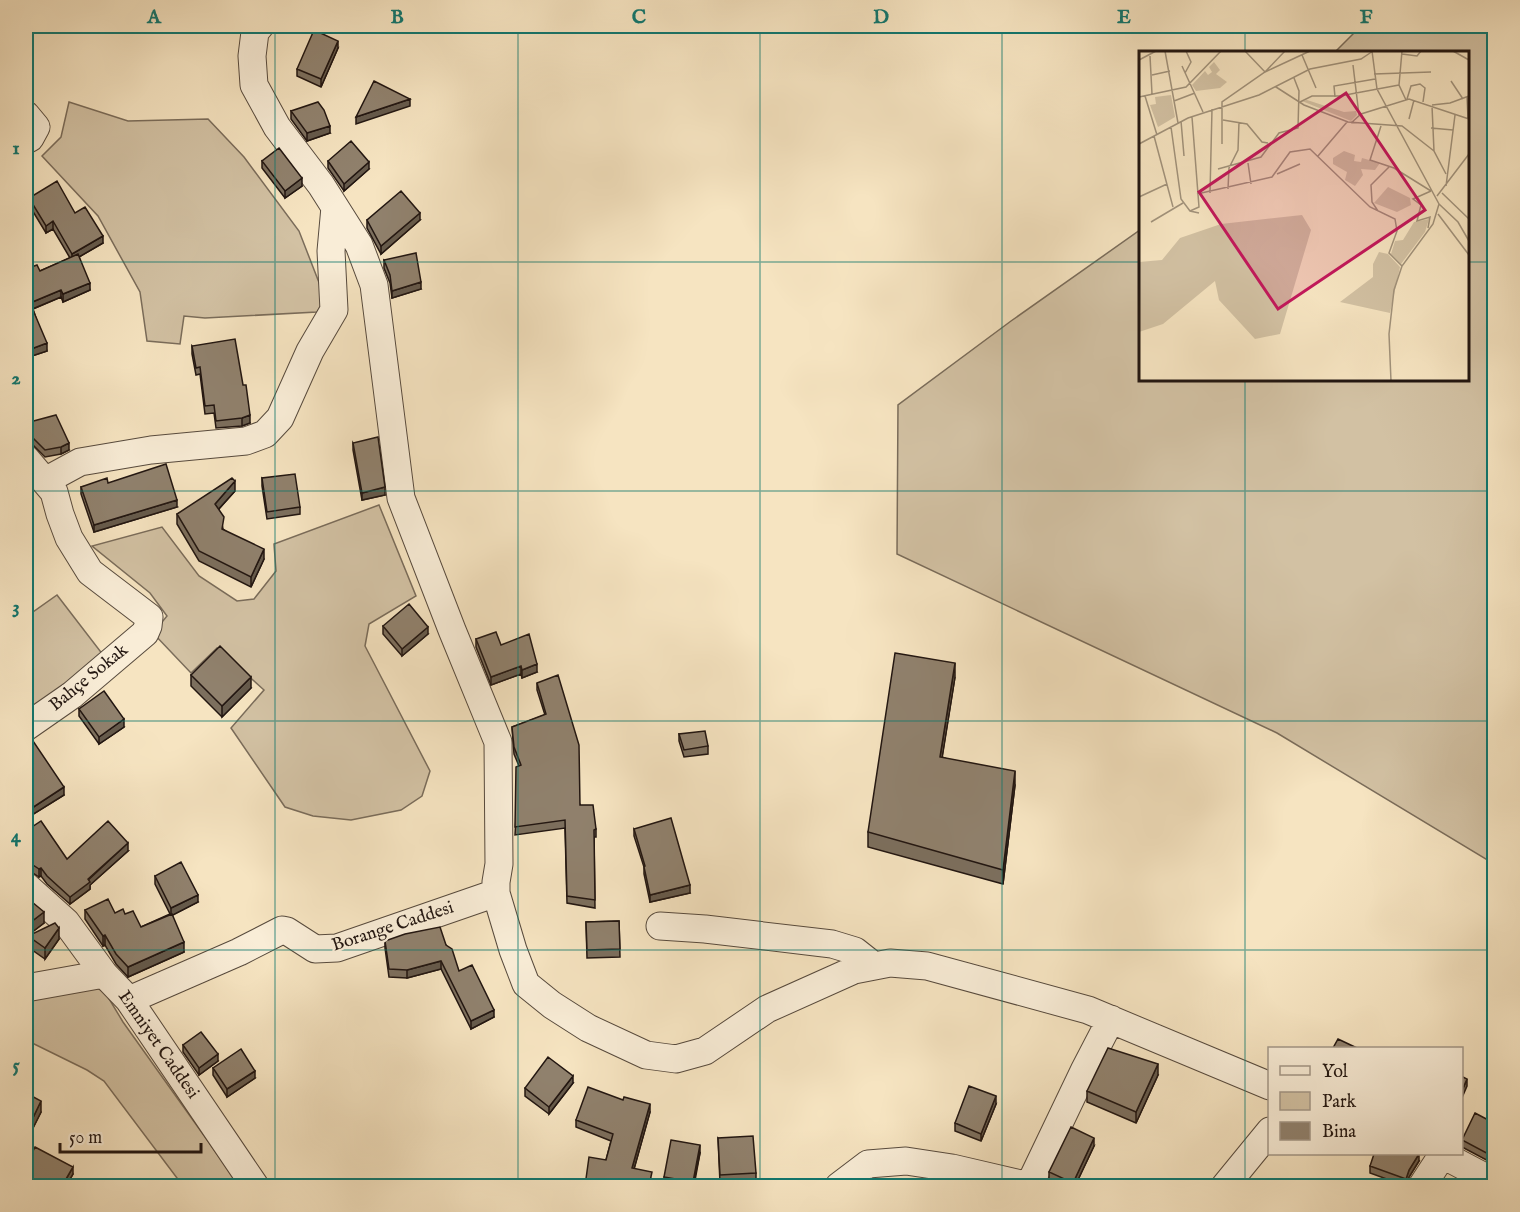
<svg xmlns="http://www.w3.org/2000/svg" width="1520" height="1212" viewBox="0 0 1520 1212" font-family="'IM FELL English',serif">
<rect width="100%" height="100%" fill="#f6e4c1"/>
<filter id="stains"><feTurbulence type="fractalNoise" baseFrequency=".00333" numOctaves="4"/><feColorMatrix values="0 0 0 0 .2 0 0 0 0 .09 0 0 0 0 .02 0 0 0 .5 -.17"/></filter>
<radialGradient id="worn" r=".72"><stop offset=".6" stop-color="#630" stop-opacity="0"/><stop offset="1" stop-color="#630" stop-opacity=".3"/></radialGradient>
<path fill="#d2c1a3" stroke="#7a6c5a" stroke-width="1.5" d="M 1361,26 L 1494,26 L 1494,864 L 1277,733 L 897,554 L 898,405 L 1011,321 L 1140,230 L 1140,380 L 1468,380 L 1468,52 L 1335,52 Z
M 69,102 L 128,121 L 208,119 L 244,157 L 299,231 L 325,298 L 317,312 L 205,318 L 184,316 L 180,344 L 147,341 L 140,292 L 98,216 L 42,156 L 61,137 Z
M 379,505 L 416,596 L 369,624 L 365,646 L 430,771 L 422,796 L 401,810 L 351,820 L 313,816 L 285,807 L 231,728 L 264,690 L 217,648 L 191,673 L 153,633 L 167,616 L 150,593 L 92,546 L 162,527 L 199,576 L 237,601 L 254,599 L 276,571 L 274,544 Z
M 57,595 L 107,660 L 26,714 L 26,617 Z
M 95,987 L 105,992 L 123,1022 L 240,1186 L 183,1186 L 104,1081 L 87,1070 L 26,1040 L 26,997 Z"/>
<g fill="none" stroke-linecap="round" stroke-linejoin="round">
<g stroke="#574a3d" stroke-width="29">
<path id="minor" d="M 260,26 L 255,32 L 252,56 L 254,85 L 277,127 L 321,185 L 359,245 L 374,285 L 401,498 L 452,630 L 498,742 L 499,864 L 496,882 L 496,893 L 513,950 L 526,984 L 552,1005 L 588,1028 L 646,1055 L 676,1059 L 705,1051 L 767,1009 L 854,970 L 890,963 L 927,966 L 1088,1010 L 1270,1086
M 26,115 L 36,127 L 30,138 L 26,140
M 26,459 L 54,492 L 60,514 L 69,538 L 90,572 L 149,617 L 148,626 L 145,633 L 72,695 L 26,727
M 45,481 L 80,462 L 151,450 L 246,441 L 265,434 L 280,418 L 310,351 L 334,310 L 331,251 L 335,207
M 26,886 L 66,922 L 104,974 L 129,1000 L 255,1186
M 660,926 L 705,929 L 832,944 L 855,951 L 874,966
M 26,988 L 104,974
M 129,1000 L 239,952 L 282,930 L 287,931 L 315,949 L 337,948 L 496,893
M 1441,1154 L 1494,1182
M 839,1186 L 868,1164 L 906,1161 L 952,1168 L 1029,1186
M 1029,1186 L 1084,1071 L 1111,1019
M 1225,1186 L 1270,1131
M 1422,1186 L 1443,1154"/>
</g>
<use href="#minor" stroke="#f9edd7" stroke-width="27"/>
</g>
<path fill="#7c6f5e" stroke="#221611" stroke-width="1.5" d="M 338,48 L 321,87 L 297,76 L 297,69 Z
M 291,111 L 330,133 L 307,141 L 291,119 Z
M 262,161 L 302,186 L 285,198 L 262,168 Z
M 328,161 L 369,169 L 344,191 L 328,168 Z
M 29,198 L 75,213 L 103,243 L 79,257 L 90,290 L 63,302 L 61,297 L 33,309 L 47,351 L 26,358 L 26,269 L 40,271 L 70,258 L 53,229 L 46,233 L 29,205 Z
M 367,220 L 420,220 L 381,254 L 367,228 Z
M 384,260 L 421,289 L 392,298 L 390,283 L 384,268 Z
M 192,346 L 250,423 L 242,426 L 216,428 L 214,413 L 205,414 L 200,374 L 196,375 L 192,354 Z
M 26,423 L 69,450 L 61,454 L 45,457 L 32,444 L 26,431 Z
M 353,443 L 385,495 L 362,500 L 353,450 Z
M 262,478 L 300,507 L 300,514 L 267,519 L 262,486 Z
M 108,483 L 177,507 L 94,532 L 81,494 L 81,487 Z
M 235,491 L 219,509 L 223,529 L 264,559 L 251,587 L 199,561 L 177,524 L 177,514 Z
M 383,626 L 428,634 L 402,656 L 383,634 Z
M 476,639 L 501,645 L 537,672 L 522,678 L 521,674 L 491,685 L 476,647 Z
M 191,675 L 251,688 L 222,717 L 191,686 Z
M 955,677 L 942,757 L 1015,785 L 1003,884 L 868,847 L 868,832 Z
M 537,683 L 580,805 L 596,829 L 596,837 L 594,837 L 595,908 L 567,903 L 565,828 L 515,835 L 519,766 L 514,754 L 512,727 L 545,715 L 537,690 Z
M 79,709 L 124,727 L 99,744 L 79,716 Z
M 679,734 L 708,746 L 708,754 L 684,757 L 679,741 Z
M 26,735 L 64,795 L 32,815 L 26,805 Z
M 634,829 L 690,893 L 650,902 L 644,874 L 644,867 L 634,836 Z
M 26,831 L 67,859 L 128,851 L 90,885 L 90,889 L 70,904 L 47,884 L 41,876 L 39,877 L 33,873 L 26,861 Z
M 155,876 L 198,902 L 172,915 L 184,952 L 128,977 L 116,964 L 105,945 L 103,946 L 85,919 L 85,910 L 115,913 L 141,927 L 170,914 L 155,884 Z
M 26,897 L 44,923 L 27,936 L 26,935 Z
M 619,921 L 620,957 L 587,958 L 586,922 Z
M 28,936 L 59,939 L 45,959 L 28,947 Z
M 385,941 L 446,945 L 459,971 L 494,1017 L 471,1029 L 441,969 L 407,978 L 389,977 L 385,948 Z
M 183,1045 L 218,1061 L 199,1075 L 183,1052 Z
M 213,1068 L 255,1078 L 227,1097 L 213,1075 Z
M 1158,1075 L 1136,1123 L 1087,1102 L 1087,1091 Z
M 573,1083 L 549,1114 L 525,1096 L 525,1088 Z
M 26,1093 L 41,1112 L 29,1136 L 26,1134 Z
M 996,1104 L 981,1141 L 955,1131 L 955,1123 Z
M 650,1112 L 634,1169 L 652,1179 L 651,1186 L 585,1186 L 606,1160 L 611,1141 L 576,1127 L 576,1120 Z
M 1494,1123 L 1494,1164 L 1462,1147 L 1462,1140 Z
M 718,1138 L 756,1173 L 756,1181 L 720,1183 Z
M 1094,1146 L 1075,1186 L 1064,1186 L 1049,1180 L 1049,1172 Z
M 700,1153 L 694,1186 L 676,1186 L 664,1184 L 664,1177 Z
M 1419,1161 L 1409,1177 L 1406,1186 L 1370,1173 L 1370,1166 Z
M 26,1166 L 73,1174 L 66,1186 L 26,1186 Z"/>
<path fill="#655a4c" stroke="#221611" stroke-width="1.5" d="M 338,41 L 338,48 L 321,87 L 321,79 Z
M 410,99 L 410,106 L 356,124 L 356,117 Z
M 330,126 L 330,133 L 307,141 L 307,133 Z
M 369,162 L 369,169 L 344,191 L 344,184 Z
M 302,178 L 302,186 L 285,198 L 285,191 Z
M 420,213 L 420,220 L 381,254 L 381,246 Z
M 53,221 L 53,229 L 46,233 L 46,226 Z
M 103,236 L 103,243 L 72,261 L 72,254 Z
M 421,282 L 421,289 L 392,298 L 392,291 Z
M 90,283 L 90,290 L 63,302 L 63,294 Z
M 61,290 L 61,297 L 30,310 L 30,303 Z
M 47,343 L 47,351 L 26,358 L 26,351 Z
M 250,415 L 250,423 L 242,426 L 242,418 Z
M 69,443 L 69,450 L 61,454 L 61,447 Z
M 235,481 L 235,491 L 215,513 L 215,504 Z
M 385,487 L 385,495 L 362,500 L 362,493 Z
M 177,500 L 177,507 L 94,532 L 94,525 Z
M 264,549 L 264,559 L 251,587 L 251,577 Z
M 428,627 L 428,634 L 402,656 L 402,649 Z
M 955,663 L 955,677 L 940,771 L 940,757 Z
M 537,664 L 537,672 L 522,678 L 522,670 Z
M 521,666 L 521,674 L 491,685 L 491,677 Z
M 251,677 L 251,688 L 222,717 L 222,706 Z
M 124,719 L 124,727 L 99,744 L 99,737 Z
M 1015,771 L 1015,785 L 1003,884 L 1003,870 Z
M 64,787 L 64,795 L 32,815 L 32,808 Z
M 128,843 L 128,851 L 90,885 L 90,889 L 70,904 L 70,897 Z
M 41,868 L 41,876 L 39,877 L 39,869 Z
M 690,885 L 690,893 L 650,902 L 650,895 Z
M 198,895 L 198,902 L 171,916 L 171,908 Z
M 44,912 L 44,923 L 27,936 L 27,925 Z
M 59,928 L 59,939 L 45,959 L 45,948 Z
M 105,935 L 105,945 L 103,946 L 103,936 Z
M 184,942 L 184,952 L 128,977 L 128,967 Z
M 441,961 L 441,969 L 407,978 L 407,970 Z
M 494,1010 L 494,1017 L 471,1029 L 471,1021 Z
M 29,1047 L 29,1057 L 26,1063 L 26,1052 Z
M 218,1054 L 218,1061 L 199,1075 L 199,1068 Z
M 1158,1064 L 1158,1075 L 1136,1123 L 1136,1112 Z
M 255,1071 L 255,1078 L 227,1097 L 227,1089 Z
M 573,1076 L 573,1083 L 549,1114 L 549,1107 Z
M 1467,1079 L 1467,1086 L 1461,1100 L 1461,1093 Z
M 996,1096 L 996,1104 L 981,1141 L 981,1134 Z
M 41,1101 L 41,1112 L 29,1136 L 29,1126 Z
M 650,1104 L 650,1112 L 632,1176 L 632,1168 Z
M 1094,1138 L 1094,1146 L 1075,1186 L 1073,1186 L 1073,1183 Z
M 700,1145 L 700,1153 L 693,1186 L 693,1182 Z
M 1419,1154 L 1419,1161 L 1409,1177 L 1406,1186 L 1406,1179 L 1409,1170 Z
M 73,1167 L 73,1174 L 66,1186 L 62,1186 Z"/>
<path fill="#90816d" stroke="#221611" stroke-width="1.5" d="M 314,30 L 338,41 L 321,79 L 297,69 Z
M 374,81 L 410,99 L 356,117 Z
M 318,102 L 324,110 L 330,126 L 307,133 L 291,111 Z
M 351,141 L 369,162 L 344,184 L 328,161 Z
M 279,148 L 302,178 L 285,191 L 262,161 Z
M 57,181 L 75,213 L 85,207 L 103,236 L 72,254 L 53,221 L 46,226 L 29,198 Z
M 401,191 L 420,213 L 381,246 L 367,220 Z
M 416,253 L 421,282 L 392,291 L 390,275 L 384,260 Z
M 78,254 L 90,283 L 63,294 L 61,290 L 30,303 L 47,343 L 26,351 L 26,269 L 37,265 L 40,271 Z
M 235,339 L 243,385 L 246,385 L 250,415 L 242,418 L 216,421 L 214,405 L 205,406 L 200,367 L 196,368 L 192,346 Z
M 56,415 L 69,443 L 61,447 L 45,450 L 32,437 L 26,423 Z
M 378,437 L 385,487 L 362,493 L 353,443 Z
M 166,464 L 177,500 L 94,525 L 81,487 L 107,478 L 108,483 Z
M 295,474 L 300,507 L 267,512 L 262,478 Z
M 232,478 L 235,481 L 215,504 L 224,517 L 222,529 L 264,549 L 251,577 L 199,551 L 177,514 Z
M 409,604 L 428,627 L 402,649 L 383,626 Z
M 496,632 L 501,645 L 529,634 L 537,664 L 522,670 L 521,666 L 491,677 L 476,639 Z
M 220,646 L 251,677 L 222,706 L 191,675 Z
M 895,653 L 955,663 L 940,757 L 1015,771 L 1003,870 L 868,832 Z
M 558,675 L 579,745 L 580,805 L 593,805 L 596,829 L 594,830 L 595,900 L 567,896 L 565,820 L 515,827 L 516,767 L 521,765 L 514,747 L 512,727 L 546,714 L 537,683 Z
M 104,691 L 124,719 L 99,737 L 79,709 Z
M 705,731 L 708,746 L 684,750 L 679,734 Z
M 26,735 L 29,735 L 64,787 L 32,808 L 26,797 Z
M 671,818 L 690,885 L 650,895 L 644,867 L 645,866 L 634,829 Z
M 41,821 L 67,859 L 108,821 L 128,843 L 88,879 L 90,882 L 70,897 L 47,876 L 41,868 L 39,869 L 33,865 L 26,853 L 26,831 Z
M 181,862 L 198,895 L 171,908 L 155,876 Z
M 26,897 L 44,912 L 27,925 L 26,924 Z
M 108,899 L 115,913 L 123,909 L 125,914 L 133,911 L 141,927 L 172,914 L 184,942 L 128,967 L 116,954 L 105,935 L 103,936 L 85,910 Z
M 619,921 L 620,949 L 587,950 L 586,922 Z
M 55,923 L 59,928 L 45,948 L 28,936 Z
M 440,927 L 446,945 L 452,949 L 459,971 L 472,965 L 494,1010 L 471,1021 L 441,961 L 407,970 L 389,969 L 385,941 L 405,934 Z
M 201,1032 L 218,1054 L 199,1068 L 183,1045 Z
M 1338,1039 L 1357,1048 L 1333,1048 Z
M 26,1045 L 29,1047 L 26,1052 Z
M 1108,1048 L 1158,1064 L 1136,1112 L 1087,1091 Z
M 241,1049 L 255,1071 L 227,1089 L 213,1068 Z
M 548,1057 L 573,1076 L 549,1107 L 525,1088 Z
M 1461,1076 L 1467,1079 L 1461,1093 Z
M 969,1086 L 996,1096 L 981,1134 L 955,1123 Z
M 588,1087 L 623,1100 L 624,1097 L 650,1104 L 632,1168 L 652,1172 L 649,1186 L 585,1186 L 589,1157 L 606,1160 L 613,1134 L 576,1120 Z
M 26,1093 L 41,1101 L 29,1126 L 26,1124 Z
M 1475,1113 L 1494,1123 L 1494,1157 L 1462,1140 Z
M 1071,1127 L 1094,1138 L 1073,1183 L 1049,1172 Z
M 753,1136 L 756,1173 L 720,1175 L 718,1138 Z
M 671,1140 L 700,1145 L 693,1182 L 664,1177 Z
M 35,1147 L 73,1167 L 62,1186 L 39,1186 L 26,1179 L 26,1166 Z
M 1374,1154 L 1419,1154 L 1409,1170 L 1406,1179 L 1370,1166 Z
M 150,1183 L 155,1186 L 148,1186 Z"/>
<path fill="none" stroke="#0f766e" stroke-width="1.5" stroke-opacity="0.55" d="M 275,26 L 275,1186M 518,26 L 518,1186M 760,26 L 760,1186M 1002,26 L 1002,1186M 1245,26 L 1245,52M 26,262 L 1140,262M 1468,262 L 1494,262M 1245,380 L 1245,1186M 26,491 L 1494,491M 26,721 L 1494,721M 26,950 L 1494,950"/>
<g text-anchor="middle" dominant-baseline="central" stroke-width="4.5" stroke-linejoin="round" paint-order="stroke">
<g font-size="18" fill="#221611" stroke="#f9edd7">
<text transform="translate(89 678) rotate(-39)">Bahçe Sokak</text>
<text transform="translate(393 927) rotate(-18)">Borange Caddesi</text>
<text transform="translate(158 1045) rotate(55)">Emniyet Caddesi</text>
</g>
</g>
<g transform="translate(1139 51)">
<rect width="330" height="330" fill="#f6e4c1"/>
<path d="M 75,11 L 81,19 L 77,23 L 88,31 L 81,37 L 57,40 L 53,34 L 66,20 L 69,24 L 73,21 L 70,16 ZM 32,44 L 36,66 L 19,76 L 11,54 L 17,53 L 16,46 ZM 168,49 L 205,61 L 217,60 L 218,64 L 212,70 L 163,50 ZM 205,100 L 216,104 L 215,110 L 222,111 L 223,107 L 241,112 L 236,119 L 222,118 L 224,124 L 216,135 L 206,129 L 208,121 L 194,113 L 194,107 ZM 249,136 L 271,147 L 272,154 L 258,161 L 235,152 ZM 163,164 L 172,179 L 141,283 L 116,288 L 80,249 L 76,230 L 24,273 L 0,281 L 0,211 L 23,209 L 41,187 L 82,173 ZM 290,168 L 286,181 L 262,213 L 252,203 L 256,190 L 264,189 L 275,171 ZM 240,201 L 249,203 L 261,216 L 251,262 L 201,251 L 234,226 L 234,213 Z" fill="#d2c1a3"/>
<path fill="none" stroke="#a1927b" stroke-width="1.5" d="M 26,0 L 39,72M 106,0 L 126,21 L 146,0M 233,0 L 238,38 L 300,153 L 294,173 L 263,215 L 255,239 L 250,283 L 252,330M 263,0 L 260,34 L 267,49M 314,0 L 330,9M 263,3 L 278,5 L 282,0M 163,4 L 177,37M 11,5 L 13,43M 0,9 L 17,0M 214,14 L 220,64M 43,15 L 64,61M 46,22 L 52,11 L 47,0M 235,23 L 292,21M 13,24 L 31,20M 312,30 L 324,48M 137,36 L 165,54 L 209,71 L 263,75 L 295,100M 6,45 L 18,84M 0,46 L 47,36 L 82,0M 196,46 L 195,35 L 236,28M 328,46 L 329,67M 268,48 L 272,35 L 281,33 L 286,37 L 284,51M 35,50 L 56,42M 161,51 L 173,45 L 201,45 L 260,34M 293,54 L 311,52 L 330,45M 293,55 L 295,100 L 307,123M 270,68 L 275,49M 84,69 L 108,73 L 123,91 L 129,92M 42,70 L 45,105M 212,72 L 222,63 L 270,48 L 330,68M 242,75 L 231,109 L 255,117 L 292,140M 32,76 L 42,148 L 51,160 L 60,162M 292,77 L 314,79M 15,85 L 34,156M 0,93 L 49,67 L 120,44 L 171,18 L 222,8 L 234,0M 83,93 L 83,51 L 126,21 L 171,0M 179,105 L 208,71M 109,112 L 112,133M 79,118 L 122,106 L 140,82 L 159,77 L 160,40 L 155,27M 138,123 L 161,113M 307,135 L 316,64M 89,138 L 90,117 L 99,99 L 100,71M 71,142 L 73,58M 303,142 L 330,168M 58,143 L 133,126 L 151,101 L 171,98 L 231,156 L 256,168 L 258,180 L 250,202 L 263,215M 298,145 L 330,103M 0,146 L 28,133M 300,153 L 319,171 L 330,190M 51,160 L 60,156 L 53,66M 239,160 L 233,151 L 232,134 L 250,116M 299,163 L 330,204M 12,171 L 44,152M 289,177 L 291,166 L 278,170 L 282,154 L 274,148 L 292,140"/>
<path fill="#c2185b" fill-opacity="0.15" stroke="#c2185b" stroke-width="3" d="M 207,42 L 286,159 L 139,258 L 60,141 Z"/>
<rect width="330" height="330" fill="none" stroke="#221611" stroke-width="3"/>
</g>
<rect width="1520" height="1212" fill="none" stroke="#f6e4c1" stroke-width="66"/>
<rect x="1268" y="1047" width="195" height="108" fill="#f9edd7" stroke="#a39788" stroke-width="1.5"/>
<rect x="1280" y="1066" width="30" height="9" fill="#f9edd7" stroke="#a39788" stroke-width="1.5"/>
<text x="1322" y="1077" font-size="18" fill="#221611">Yol</text>
<rect x="1280" y="1092" width="30" height="18" fill="#d2c1a3" stroke="#a39788" stroke-width="1.5"/>
<text x="1322" y="1107" font-size="18" fill="#221611">Park</text>
<rect x="1280" y="1122" width="30" height="18" fill="#90816d" stroke="#a39788" stroke-width="1.5"/>
<text x="1322" y="1137" font-size="18" fill="#221611">Bina</text>
<path d="M60 1143v9h141v-9" fill="none" stroke="#221611" stroke-width="3"/>
<text x="69" y="1143" font-size="18" fill="#221611" stroke="#f9edd7" stroke-width="4.5" paint-order="stroke">50 m</text>
<rect x="33" y="33" width="1454" height="1146" fill="none" stroke="#0f766e" stroke-width="2"/>
<g font-size="20" text-anchor="middle" font-weight="bold" fill="#0f766e">
<text x="154" y="23">A</text>
<text x="397" y="23">B</text>
<text x="639" y="23">C</text>
<text x="881" y="23">D</text>
<text x="1124" y="23">E</text>
<text x="1366" y="23">F</text>
<text x="16" y="154">1</text>
<text x="16" y="384">2</text>
<text x="16" y="613">3</text>
<text x="16" y="842">4</text>
<text x="16" y="1071">5</text>
</g>
<rect width="100%" height="100%" filter="url(#stains)"/>
<rect width="100%" height="100%" fill="url(#worn)"/>
</svg>
